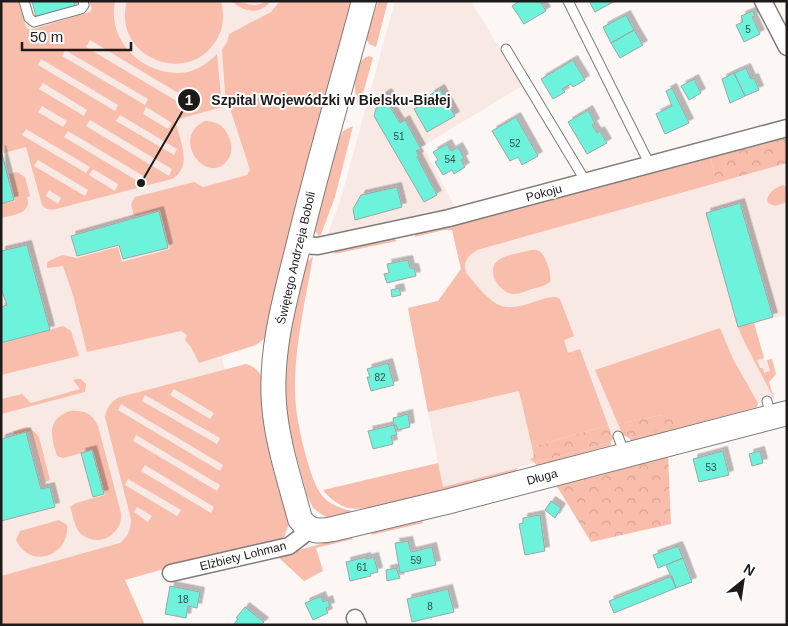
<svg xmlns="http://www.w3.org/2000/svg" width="788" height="626" viewBox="0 0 788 626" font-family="Arial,sans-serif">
<defs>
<pattern id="forest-crowns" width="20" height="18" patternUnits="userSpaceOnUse" patternTransform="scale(1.25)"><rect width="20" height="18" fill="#f9bdab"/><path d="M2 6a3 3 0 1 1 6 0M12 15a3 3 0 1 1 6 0" fill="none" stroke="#d5a293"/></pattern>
<filter id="shadow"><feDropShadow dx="4.5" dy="-4.5" stdDeviation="0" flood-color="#0004"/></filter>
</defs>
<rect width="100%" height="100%" fill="#fcf7f5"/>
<path fill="#f8e9e5" d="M 1,1 L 330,1 L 222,354 L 240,468 L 264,530 L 1,601 Z
M 395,1 L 471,1 L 522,86 L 423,146 L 456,209 L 326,238 L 341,198 Z
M 787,140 L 787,315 L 754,323 L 765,360 L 772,359 L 776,374 L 769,382 L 774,399 L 629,438 L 623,435 L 612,438 L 611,442 L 443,488 L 408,308 L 438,301 L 461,269 L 452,230 Z"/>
<path fill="#f9bdab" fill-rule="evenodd" d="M 1,1 L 19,1 L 26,27 L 30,30 L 90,12 L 92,9 L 89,1 L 115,1 C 106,43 147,79 188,72 C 199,69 209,62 217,54 L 222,107 L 175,120 C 179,139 194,166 172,179 L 56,209 C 50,210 46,210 42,205 L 26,147 L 4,153 L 1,144 ZM 90,40 L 198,105 L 195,112 L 86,47 ZM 65,50 L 148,99 L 145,105 L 62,56 ZM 41,59 L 118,105 L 115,111 L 38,65 ZM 43,83 L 87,110 L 84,116 L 39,89 ZM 42,106 L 67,121 L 63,127 L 38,112 ZM 146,107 L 172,123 L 168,129 L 143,114 ZM 120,115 L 177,149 L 174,155 L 116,121 ZM 90,120 L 172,169 L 169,176 L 86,126 ZM 26,129 L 90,167 L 86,173 L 22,135 ZM 68,131 L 145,177 L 141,183 L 64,137 ZM 38,160 L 88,190 L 85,196 L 34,166 ZM 93,169 L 118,184 L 115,191 L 89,175 ZM 49,190 L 61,198 L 58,204 L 46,196 Z
M 127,1 L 221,1 C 224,12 224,25 219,35 C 193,90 111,59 127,1 Z
M 232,1 C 240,1 247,5 256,5 C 262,4 265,1 271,1 C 260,15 244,13 232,1 Z
M 280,1 L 356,1 L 274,293 L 267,334 L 264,339 L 256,345 L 199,363 L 191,347 L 185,340 L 187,335 L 181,331 L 87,352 L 73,295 L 63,266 L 47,268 L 47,262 L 62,255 L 77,258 L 118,247 L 122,262 L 170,249 L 160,210 L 134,216 L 131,204 L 135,197 L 194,182 L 203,187 L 247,175 L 250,170 L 229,105 L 226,106 L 222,50 L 227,42 L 229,34 L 271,12 Z
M 378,1 L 388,1 L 376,47 L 369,44 L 366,38 Z
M 370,56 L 373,58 L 359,107 C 353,94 351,59 370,56 Z
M 205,121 C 220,121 228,130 231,144 C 232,151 231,156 226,162 C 205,185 170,137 205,121 Z
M 353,126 L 335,197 L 320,237 L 315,231 L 316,223 L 339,139 L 343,131 Z
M 710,156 L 716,183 L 477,250 C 467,256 463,262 466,273 C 475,283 485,297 497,304 C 518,316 549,290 560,299 L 574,336 L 564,340 L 568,353 L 580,349 L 608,425 L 532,447 L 519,391 L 428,412 L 408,308 L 438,301 L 461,269 L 452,230 L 444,230 L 414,237 L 417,233 Z
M 17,172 L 25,177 L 30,196 L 27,197 C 32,214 14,215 1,218 L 1,204 L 15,201 L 9,174 Z
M 784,185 L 787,188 L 787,202 L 775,206 L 768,203 L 767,199 C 770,191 776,187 784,185 Z
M 393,238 L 397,241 L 334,254 L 336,251 Z
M 531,250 C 534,250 536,249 539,251 C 546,255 552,275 550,282 C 545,286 539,287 532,289 C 526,291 520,294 513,294 C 498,292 484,269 500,259 C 508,254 522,253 531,250 Z
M 313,256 C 306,297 296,339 295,381 C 294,407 300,435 307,460 C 317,492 321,506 358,512 L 330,518 L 324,516 L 313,508 L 307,495 L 288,425 L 284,404 L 284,381 L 290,324 L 305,264 Z
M 754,323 L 764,358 L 757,360 L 760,368 L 763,368 L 764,373 L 770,371 L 767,360 L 772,359 L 776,374 L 769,382 L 774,399 L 743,339 L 738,327 Z
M 63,326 L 71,331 L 79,356 L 1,375 L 1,344 Z
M 720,328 L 733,359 L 758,403 L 757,407 L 631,441 L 629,438 L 681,423 L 662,415 L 618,424 L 595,370 Z
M 246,364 C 255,367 260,371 263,380 L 290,522 L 284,537 L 278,541 L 192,561 L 125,580 L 145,625 L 1,625 L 1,576 L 120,543 C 128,536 131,530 131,519 L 105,417 C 107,407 111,401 120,397 ZM 174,389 L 214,413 L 210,419 L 170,395 ZM 145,395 L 220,438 L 217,444 L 142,401 ZM 121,404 L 223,465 L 220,471 L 118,410 ZM 136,435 L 220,485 L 217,491 L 133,441 ZM 145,465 L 214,507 L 211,513 L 141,471 ZM 128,479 L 181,510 L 177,516 L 125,485 ZM 137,507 L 152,516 L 148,522 L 134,512 Z
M 76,379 L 81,379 L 86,384 L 85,392 L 1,414 L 1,399 L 22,394 L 31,403 L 80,389 L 73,380 Z
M 70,411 C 84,410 92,413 98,426 L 121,513 C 123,535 97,549 80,533 C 74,526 73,515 70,507 L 76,503 L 105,495 L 93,450 L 63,458 L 57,456 C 51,437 46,419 70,411 Z
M 26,427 L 35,432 L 39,437 L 50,480 L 45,482 L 31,431 L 14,434 L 13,431 Z
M 611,442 L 611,445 L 537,466 L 535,463 Z
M 438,463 L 443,487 L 518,468 L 516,471 C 477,481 437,492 397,501 C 382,504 363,511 348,508 C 338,505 329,498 323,490 Z
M 421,517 L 423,523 L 371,535 L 372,530 Z
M 59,520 L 67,525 C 70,556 30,570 16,540 L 20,531 Z
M 350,536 L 353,539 L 316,548 L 323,571 L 304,581 L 277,556 Z"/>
<path fill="url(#forest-crowns)" d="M 787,135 L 787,163 L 716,183 L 710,156 Z
M 662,415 L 676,418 L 681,424 L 629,438 L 623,435 L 618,424 Z
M 608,425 L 613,438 L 611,442 L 535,463 L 530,459 L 534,457 L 532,447 Z
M 668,454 L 671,524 L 591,542 L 556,485 Z"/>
<path fill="#6df2dc" stroke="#a0a6a5" filter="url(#shadow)" d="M 32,1 L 74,1 L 75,7 L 36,17 Z
M 519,1 L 540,1 L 546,11 L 524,24 L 512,6 Z
M 589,1 L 615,1 L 595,12 Z
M 753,11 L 755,16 L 752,17 L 760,34 L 744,42 L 736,25 L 743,22 L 741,16 Z
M 626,15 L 634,30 L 611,43 L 603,27 Z
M 634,30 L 643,45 L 620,58 L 611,43 Z
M 573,60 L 585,80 L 573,87 L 571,84 L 562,89 L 565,92 L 553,99 L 541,79 Z
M 746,68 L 751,79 L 754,78 L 759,90 L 745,96 L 734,73 Z
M 734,73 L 745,96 L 730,103 L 722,79 Z
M 694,79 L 701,93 L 689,100 L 681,86 Z
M 672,88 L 689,123 L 665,134 L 656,114 L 672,106 L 666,91 Z
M 440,89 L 455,116 L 427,132 L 414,109 L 432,98 L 430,95 Z
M 387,93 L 394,104 L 390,107 L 400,123 L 405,120 L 421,149 L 416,151 L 419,156 L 417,157 L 437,195 L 424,202 L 374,116 L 379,98 Z
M 588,110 L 595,123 L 592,125 L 597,133 L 600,131 L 607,143 L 587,154 L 568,122 Z
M 516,117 L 538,156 L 522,165 L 518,157 L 510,161 L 492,131 Z
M 447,144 L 451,151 L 458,147 L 464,158 L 461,160 L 465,167 L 454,174 L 452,170 L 443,175 L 435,162 L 438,160 L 433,152 Z
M 1,150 L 14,200 L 1,204 Z
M 397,187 L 402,207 L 355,220 L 353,209 L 361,195 Z
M 740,203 L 773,317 L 738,327 L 706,213 Z
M 159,211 L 168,248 L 123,259 L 119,245 L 77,256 L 71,236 Z
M 27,245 L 50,330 L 1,343 L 1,307 L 7,305 L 1,289 L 1,251 Z
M 408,260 L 410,268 L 414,268 L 416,276 L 387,283 L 384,274 L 389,273 L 387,264 Z
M 399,288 L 401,295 L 392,297 L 391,290 Z
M 388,363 L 394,385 L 371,391 L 367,377 L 370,377 L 367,369 Z
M 408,414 L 410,427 L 398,430 L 396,425 L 394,425 L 393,418 Z
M 394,425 L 397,435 L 391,436 L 393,444 L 373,449 L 368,431 Z
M 26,432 L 41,489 L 50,487 L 55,507 L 1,521 L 1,439 Z
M 92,450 L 104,494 L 93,497 L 81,453 Z
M 723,451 L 729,475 L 699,482 L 693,459 Z
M 760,451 L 763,463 L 752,466 L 749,454 Z
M 551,501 L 561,508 L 555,518 L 545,510 Z
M 540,515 L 545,551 L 525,555 L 519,524 L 523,523 L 523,518 Z
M 408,541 L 411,552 L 432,547 L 436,565 L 400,573 L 395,543 Z
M 678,546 L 683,558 L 658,568 L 653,555 Z
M 366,557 L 366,559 L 374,557 L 378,572 L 370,574 L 371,576 L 350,581 L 346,562 Z
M 683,558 L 692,582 L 676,588 L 666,565 Z
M 396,568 L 400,578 L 387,581 L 386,570 Z
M 672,576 L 676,588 L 614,613 L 609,601 Z
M 170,586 L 200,592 L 197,608 L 188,606 L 186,618 L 165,614 Z
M 448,589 L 454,612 L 412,622 L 407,599 Z
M 321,596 L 323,602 L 328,600 L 330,607 L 326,608 L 328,613 L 313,620 L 305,603 Z
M 245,607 L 264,622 L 261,625 L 233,625 L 238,619 L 236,618 Z"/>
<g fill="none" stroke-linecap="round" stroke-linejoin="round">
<g stroke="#807b79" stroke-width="11">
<path id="lane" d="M 24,1 L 29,18 L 34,22 L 81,9 L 84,5 L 83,1
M 568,1 L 650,165
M 506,49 L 586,182
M 767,401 L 771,417
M 618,436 L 625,455"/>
</g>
<g stroke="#807b79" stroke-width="19">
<path id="street" d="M 763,1 L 787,47
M 298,245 L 318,246 L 449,218 L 787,128
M 171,573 L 289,546 L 302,536 L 308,527
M 355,618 L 358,625"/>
</g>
<g stroke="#807b79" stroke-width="26">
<path id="secondary" d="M 364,1 C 342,83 318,164 298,247 C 285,299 270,350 274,404 C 277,443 290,481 300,519 C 309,532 319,532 333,529 L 450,501 L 787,413"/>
</g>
<use href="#lane" stroke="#fff" stroke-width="9"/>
<use href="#street" stroke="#fff" stroke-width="16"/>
<use href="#secondary" stroke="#fff" stroke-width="24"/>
</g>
<g text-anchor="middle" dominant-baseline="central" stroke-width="4" stroke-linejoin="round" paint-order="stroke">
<g font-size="10" fill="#31514a">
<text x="748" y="29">5</text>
<text x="399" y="136">51</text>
<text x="515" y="143">52</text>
<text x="450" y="159">54</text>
<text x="380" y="377">82</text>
<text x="711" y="467">53</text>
<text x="416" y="560">59</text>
<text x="362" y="567">61</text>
<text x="183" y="599">18</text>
<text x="430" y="606">8</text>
</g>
<g font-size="12" fill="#1d1b1a" stroke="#fff">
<text transform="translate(544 193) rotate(-15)">Pokoju</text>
<text transform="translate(296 258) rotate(-77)">Świętego Andrzeja Boboli</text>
<text transform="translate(542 477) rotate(-15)">Długa</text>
<text transform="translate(243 556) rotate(-14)">Elżbiety Lohman</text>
</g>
</g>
<path fill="none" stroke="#1d1b1a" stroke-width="2" d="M141 183L189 100"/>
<g fill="#1d1b1a" stroke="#fff" stroke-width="2">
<circle cx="141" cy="183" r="5"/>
<circle cx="189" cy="100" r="12"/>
</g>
<g font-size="15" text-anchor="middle" font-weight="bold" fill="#fff">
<text x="189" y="105">1</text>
</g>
<g font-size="14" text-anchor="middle" font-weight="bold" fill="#1d1b1a" stroke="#fff" stroke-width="4" stroke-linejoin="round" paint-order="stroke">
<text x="331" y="105">Szpital Wojewódzki w Bielsku-Białej</text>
</g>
<rect width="788" height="626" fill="none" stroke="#1d1b1a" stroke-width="5"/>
<g transform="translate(743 581) rotate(30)" stroke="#ffffff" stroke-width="4" paint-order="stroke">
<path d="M0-4L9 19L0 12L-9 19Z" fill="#1d1b1a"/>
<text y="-8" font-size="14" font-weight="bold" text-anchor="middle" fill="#1d1b1a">N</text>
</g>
<path d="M22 42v8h109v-8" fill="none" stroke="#1d1b1a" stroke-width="2.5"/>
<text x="30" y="42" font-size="15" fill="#1d1b1a" stroke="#ffffff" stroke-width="4" paint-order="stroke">50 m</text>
</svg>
